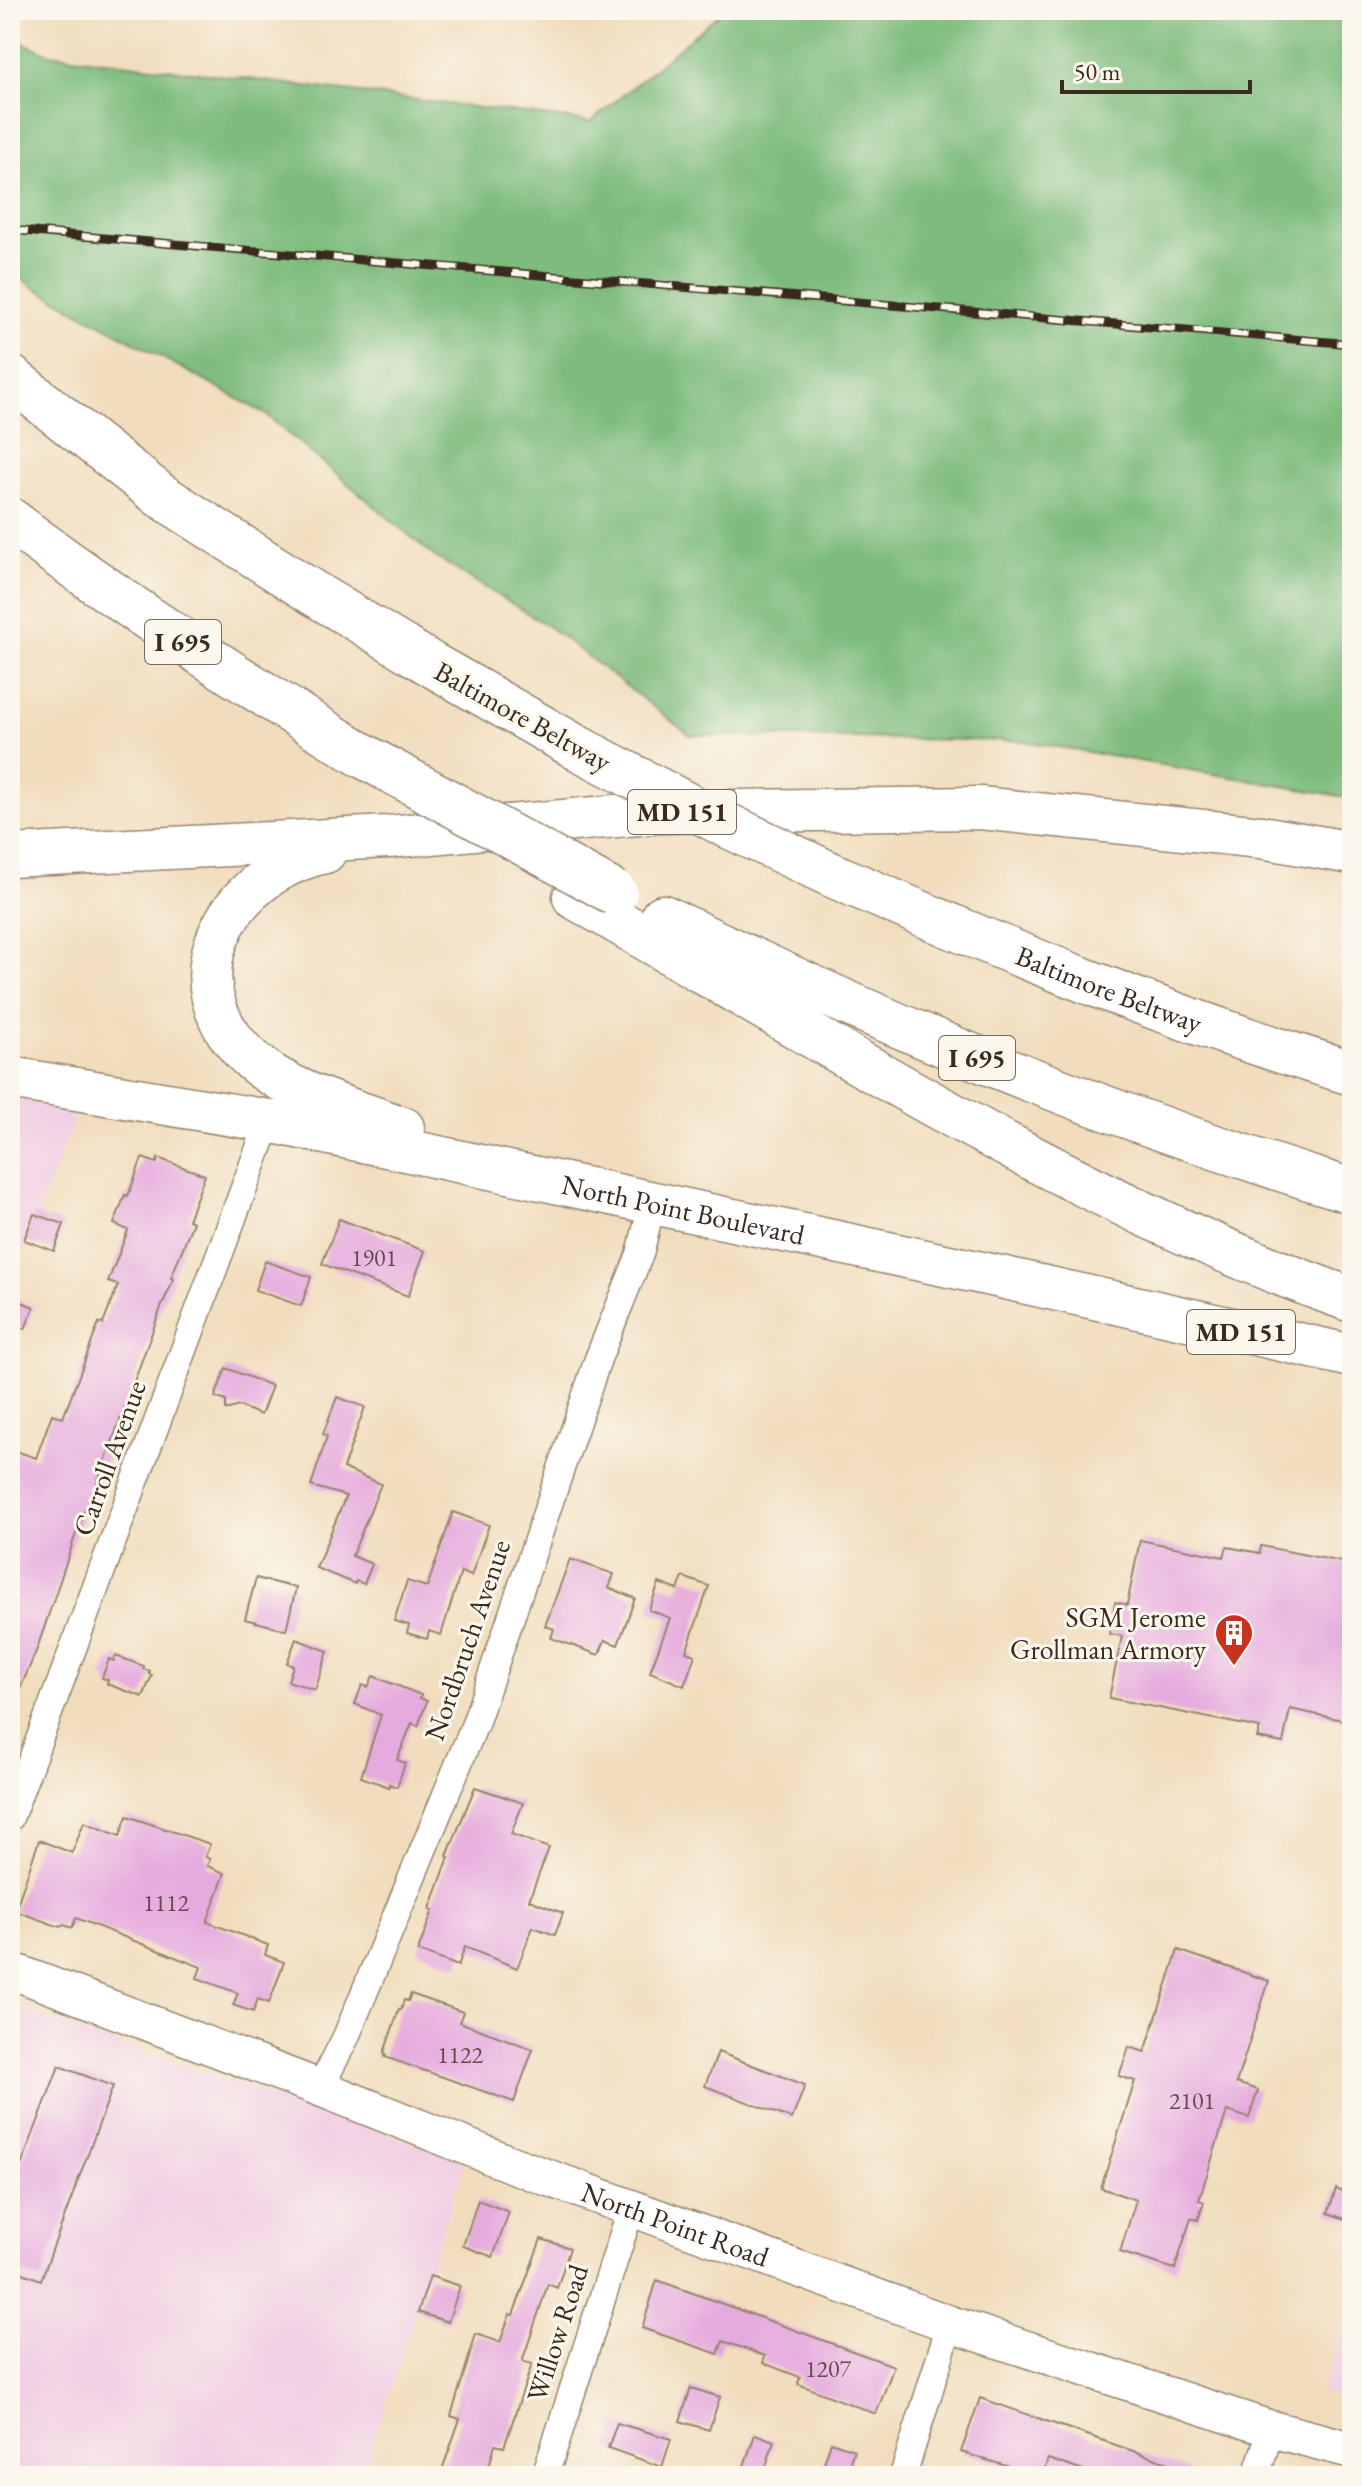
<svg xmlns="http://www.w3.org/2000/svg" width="1362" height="2486" viewBox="0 0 1362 2486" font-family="'EB Garamond',serif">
<rect width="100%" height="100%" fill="#fbf7ec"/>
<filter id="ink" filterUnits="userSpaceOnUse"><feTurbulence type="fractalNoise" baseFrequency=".0125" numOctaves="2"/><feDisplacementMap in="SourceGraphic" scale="16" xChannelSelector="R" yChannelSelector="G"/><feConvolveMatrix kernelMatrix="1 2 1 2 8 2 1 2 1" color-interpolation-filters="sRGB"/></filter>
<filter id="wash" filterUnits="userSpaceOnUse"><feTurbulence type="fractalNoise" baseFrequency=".006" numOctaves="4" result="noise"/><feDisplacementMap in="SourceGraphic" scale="32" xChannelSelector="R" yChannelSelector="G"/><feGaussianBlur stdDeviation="1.8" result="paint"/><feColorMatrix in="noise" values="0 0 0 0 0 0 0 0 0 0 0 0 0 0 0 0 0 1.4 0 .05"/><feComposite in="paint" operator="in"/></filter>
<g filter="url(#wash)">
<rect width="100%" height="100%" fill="#f1ddbd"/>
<path fill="#f1d0e4" d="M 10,1100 L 78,1109 L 10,1285 Z
M 10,2007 L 465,2161 L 362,2476 L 10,2476 Z
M 1352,2300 L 1352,2400 L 1321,2392 Z"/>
<path fill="#7ebc7e" stroke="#5c734e" stroke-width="2" d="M 724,10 L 1352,10 L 1352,798 L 1024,741 L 690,735 L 548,626 L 434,556 L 264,413 L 33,287 L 10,269 L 10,37 L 49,54 L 591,122 Z"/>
<g id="blocks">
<path fill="#e6abde" d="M 142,1158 L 157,1163 L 158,1158 L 205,1175 L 188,1220 L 193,1222 L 171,1278 L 174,1279 L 162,1305 L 88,1508 L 86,1507 L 73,1542 L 37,1649 L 10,1713 L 10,1449 L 36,1458 L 52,1414 L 63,1418 L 99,1323 L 103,1324 L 118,1285 L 108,1282 L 128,1230 L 114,1224 L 125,1195 L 128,1196 Z
M 34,1214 L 64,1224 L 54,1251 L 24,1240 Z
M 339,1219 L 425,1251 L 408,1296 L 322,1264 Z
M 265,1261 L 311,1277 L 301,1306 L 255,1290 Z
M 10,1297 L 34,1307 L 25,1329 L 10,1322 Z
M 226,1368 L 272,1386 L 261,1415 L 239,1406 L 226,1410 L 226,1401 L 215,1397 Z
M 337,1397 L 365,1407 L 343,1468 L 381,1484 L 352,1556 L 372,1564 L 364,1584 L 356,1581 L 355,1584 L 316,1568 L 346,1496 L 311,1486 L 327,1436 L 323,1434 Z
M 453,1512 L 489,1525 L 471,1576 L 461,1572 L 441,1635 L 429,1631 L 427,1639 L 407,1633 L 409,1625 L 394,1621 L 407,1581 L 427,1587 Z
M 1140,1540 L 1224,1557 L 1227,1547 L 1260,1553 L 1261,1546 L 1352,1564 L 1352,1722 L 1290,1709 L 1283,1743 L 1257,1738 L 1260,1728 L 1109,1698 L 1122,1636 L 1109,1634 L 1115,1602 L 1127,1605 Z
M 570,1559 L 614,1574 L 609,1588 L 635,1598 L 618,1645 L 605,1640 L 599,1655 L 551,1638 L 554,1629 L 545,1626 Z
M 683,1577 L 709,1586 L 686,1652 L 695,1655 L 684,1686 L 650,1672 L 670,1618 L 649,1610 L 659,1583 L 678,1590 Z
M 256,1578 L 296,1588 L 286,1630 L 245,1619 Z
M 296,1639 L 328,1651 L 315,1690 L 288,1681 L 293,1666 L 287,1663 Z
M 116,1656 L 144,1666 L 143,1669 L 150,1671 L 149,1674 L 152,1675 L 143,1697 L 107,1684 L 108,1680 L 102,1678 L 109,1659 L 114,1661 Z
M 373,1676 L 421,1695 L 420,1698 L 427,1701 L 418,1726 L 412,1723 L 397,1760 L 405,1763 L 397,1787 L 389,1784 L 389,1787 L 361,1777 L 381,1715 L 355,1704 L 362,1685 L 368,1687 Z
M 475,1787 L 523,1803 L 511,1834 L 549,1848 L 529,1900 L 563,1913 L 555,1935 L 533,1927 L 517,1968 L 465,1947 L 458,1966 L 418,1951 L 433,1910 L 430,1909 L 449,1857 L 447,1856 Z
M 127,1816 L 210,1844 L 205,1857 L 210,1859 L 207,1866 L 225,1873 L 207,1922 L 268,1945 L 265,1955 L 284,1962 L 269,2003 L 258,1999 L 253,2012 L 233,2005 L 238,1993 L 197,1978 L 201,1967 L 76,1918 L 72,1928 L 64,1925 L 60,1927 L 15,1911 L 39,1840 L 72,1853 L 84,1822 L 120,1836 Z
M 1178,1950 L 1269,1981 L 1236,2083 L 1258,2090 L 1249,2118 L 1227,2111 L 1199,2200 L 1204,2202 L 1198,2220 L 1191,2218 L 1175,2269 L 1120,2252 L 1136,2200 L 1101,2188 L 1135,2081 L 1119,2076 L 1129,2047 L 1145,2052 Z
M 411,1994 L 463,2012 L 459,2022 L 533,2049 L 514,2102 L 385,2057 L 386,2054 L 384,2053 L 399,2009 L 401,2010 L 404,2000 L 408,2001 Z
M 718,2052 L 805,2085 L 792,2119 L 705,2086 Z
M 59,2066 L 113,2086 L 41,2280 L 10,2268 L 10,2195 Z
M 1336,2189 L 1352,2195 L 1352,2221 L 1328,2213 Z
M 478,2200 L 509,2212 L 493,2257 L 463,2246 Z
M 541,2239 L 570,2248 L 557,2288 L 548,2284 L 523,2359 L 524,2362 L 532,2364 L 504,2447 L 495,2445 L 486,2476 L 440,2476 L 460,2419 L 451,2416 L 476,2334 L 500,2342 L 510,2314 L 513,2315 Z
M 430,2276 L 460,2286 L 448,2322 L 418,2312 Z
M 657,2280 L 894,2366 L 876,2414 L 798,2384 L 800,2377 L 763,2363 L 765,2356 L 723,2341 L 718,2354 L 642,2328 Z
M 691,2388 L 720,2397 L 709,2430 L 680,2421 Z
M 980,2398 L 1194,2472 L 1194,2476 L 1098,2476 L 1048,2459 L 1042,2476 L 1038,2476 L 961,2452 Z
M 617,2423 L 671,2439 L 662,2467 L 608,2448 Z
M 755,2434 L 774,2441 L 764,2472 L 744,2466 Z
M 831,2442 L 854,2450 L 846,2474 L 823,2466 Z"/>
</g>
</g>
<g filter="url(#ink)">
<use href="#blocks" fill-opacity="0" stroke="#96846e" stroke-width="2"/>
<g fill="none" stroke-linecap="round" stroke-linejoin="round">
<g stroke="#96846e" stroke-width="29">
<path id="street" d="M 10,1818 L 269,1121
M 320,2088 L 346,2037 L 475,1724 L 598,1359 L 640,1254 L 652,1204
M 545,2476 L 631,2209
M 903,2476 L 950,2324
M 1256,2476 L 1271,2429"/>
</g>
<g stroke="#96846e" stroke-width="39">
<g id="secondary">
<path id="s1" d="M 10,1970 L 320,2088 L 513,2165 L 950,2324 L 1271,2429 L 1352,2450"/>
</g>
</g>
<g stroke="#96846e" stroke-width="45">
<g id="primary">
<path d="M 325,852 C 225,874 165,984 253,1061 C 291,1094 356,1110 403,1128"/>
<path d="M 10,856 L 388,837 L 660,812 L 980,808 L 1261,837 L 1352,853"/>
<path id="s2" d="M 10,1078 L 269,1121 L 1005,1278 L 1352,1356"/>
</g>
</g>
<g stroke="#96846e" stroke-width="47">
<g id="highway">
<path d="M 10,377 L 160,495 L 315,594 L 436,667 L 576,747"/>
<path d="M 10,520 C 123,605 241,681 362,755"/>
<path id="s3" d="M 830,874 C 1001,949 1173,1020 1352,1073"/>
<path d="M 575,897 C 825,1041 1079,1204 1352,1300"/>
<path d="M 663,917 C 885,1026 1115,1120 1352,1191"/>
</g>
</g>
<use href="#street" stroke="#fff" stroke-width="26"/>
<use href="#secondary" stroke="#fff" stroke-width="36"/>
<use href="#primary" stroke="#fff" stroke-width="42"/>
<use href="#highway" stroke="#fff" stroke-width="44"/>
<g stroke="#3b2a1e" stroke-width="9">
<path id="rail" d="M 10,230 L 1352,344"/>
</g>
<use href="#rail" stroke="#fbf7ec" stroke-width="6" stroke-dasharray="18" stroke-linecap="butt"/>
<g stroke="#96846e" stroke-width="47" stroke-linecap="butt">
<path id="highway-bridge" d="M 576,747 L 720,822 L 830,874
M 362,755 L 615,893"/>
</g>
<use href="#highway-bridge" stroke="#fff" stroke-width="44"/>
</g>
</g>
<defs>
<g id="building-pin" transform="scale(2)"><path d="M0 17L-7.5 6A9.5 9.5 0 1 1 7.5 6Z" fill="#c8321e" stroke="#fbf7ec"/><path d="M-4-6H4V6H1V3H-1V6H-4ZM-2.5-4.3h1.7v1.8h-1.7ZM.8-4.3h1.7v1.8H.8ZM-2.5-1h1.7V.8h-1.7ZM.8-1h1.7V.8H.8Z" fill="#fff"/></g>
</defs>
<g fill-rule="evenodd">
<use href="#building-pin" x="1234" y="1633"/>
</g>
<g text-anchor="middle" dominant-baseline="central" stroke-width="6" stroke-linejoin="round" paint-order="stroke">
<g font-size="24" fill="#664a4e">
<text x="374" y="1257">1901</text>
<text x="166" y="1902">1112</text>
<text x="460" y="2054">1122</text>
<text x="1192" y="2100">2101</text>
<text x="828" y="2368">1207</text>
</g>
<g fill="#fbf7ec" stroke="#75685c" stroke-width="2">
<rect x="145" y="620" width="76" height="44" rx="6"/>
<rect x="628" y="790" width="108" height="44" rx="6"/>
<rect x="939" y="1036" width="76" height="44" rx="6"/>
<rect x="1187" y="1310" width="108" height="44" rx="6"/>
</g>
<g font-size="26" font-weight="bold" fill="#3b2a1e">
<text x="183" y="642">I 695</text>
<text x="682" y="812">MD 151</text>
<text x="977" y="1058">I 695</text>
<text x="1241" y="1332">MD 151</text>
</g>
<g font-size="28" fill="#3b2a1e" stroke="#fbf7ec">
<text transform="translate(523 716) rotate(29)">Baltimore Beltway</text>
<text stroke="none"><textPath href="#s3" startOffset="302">Baltimore Beltway</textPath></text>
<text stroke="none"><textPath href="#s2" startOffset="686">North Point Boulevard</textPath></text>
<text transform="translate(109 1458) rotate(-70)">Carroll Avenue</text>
<text transform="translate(467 1640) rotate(-71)">Nordbruch Avenue</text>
<text stroke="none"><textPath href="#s1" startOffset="712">North Point Road</textPath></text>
<text transform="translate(557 2333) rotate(-72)">Willow Road</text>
</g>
<g font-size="28" fill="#3b2a1e" stroke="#fbf7ec" text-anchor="end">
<text x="1206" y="1617">SGM Jerome<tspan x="1206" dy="32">Grollman Armory</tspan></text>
</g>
</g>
<rect width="1362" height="2486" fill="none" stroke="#fbf7ec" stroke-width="40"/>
<path d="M1062 80v12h188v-12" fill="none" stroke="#3b2a1e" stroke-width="4"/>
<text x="1074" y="80" font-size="24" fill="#3b2a1e" stroke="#fbf7ec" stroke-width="6" paint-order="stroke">50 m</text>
</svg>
